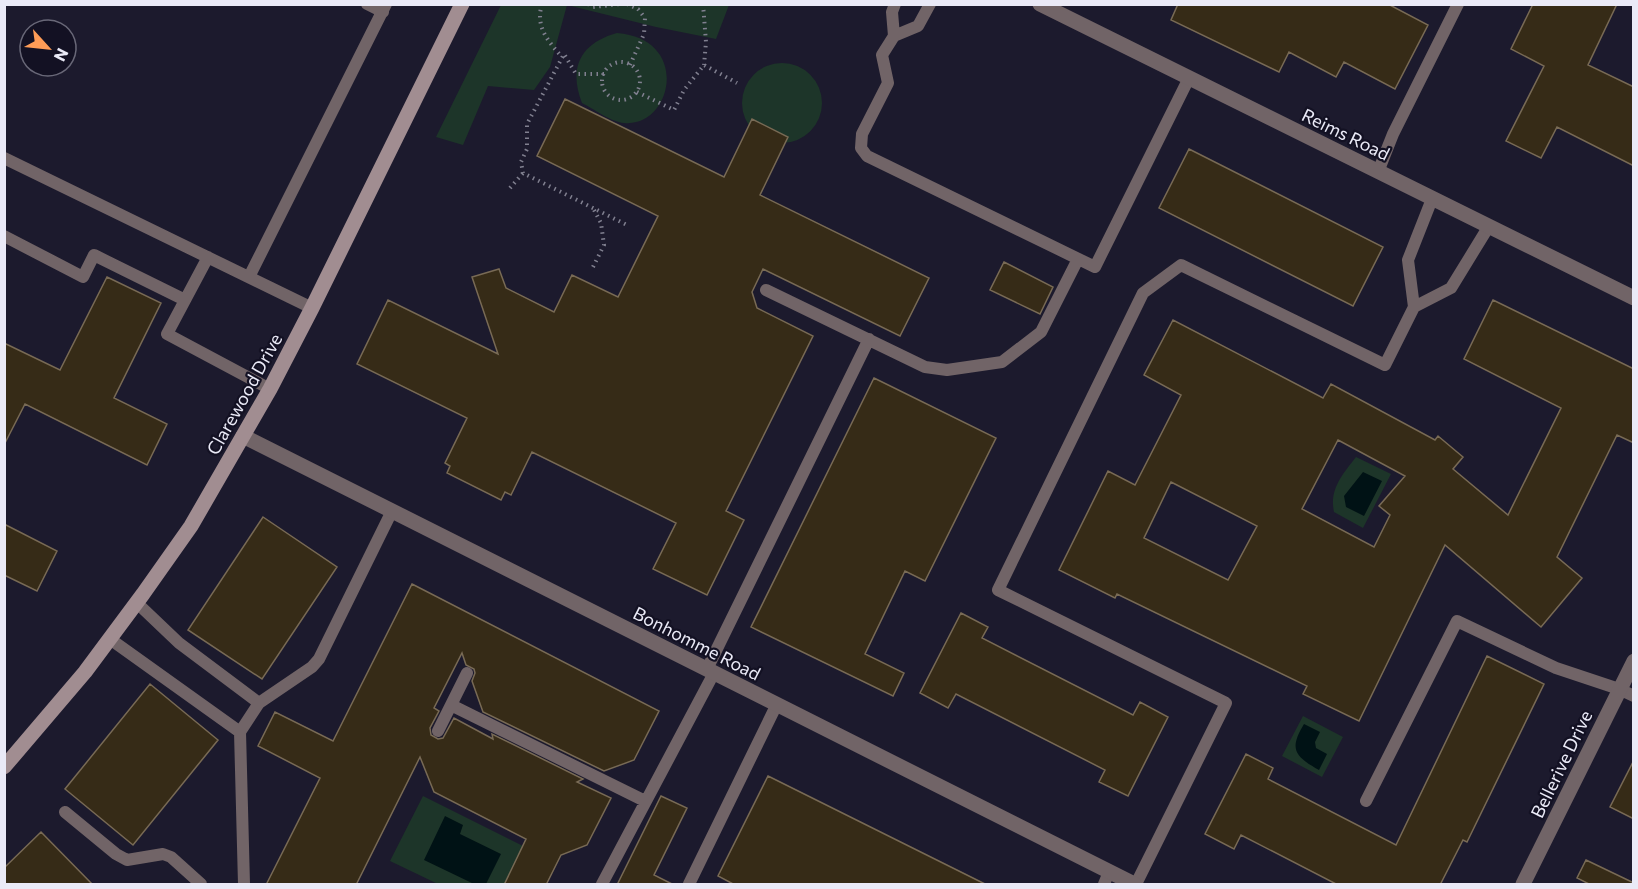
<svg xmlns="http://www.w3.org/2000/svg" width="1638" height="889" viewBox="0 0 1638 889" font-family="Commissioner,sans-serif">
<rect width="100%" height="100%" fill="#1c1a2d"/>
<path fill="#1d3529" d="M 501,5 L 501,4 L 729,5 L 716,39 L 656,27 L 567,5 L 550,67 L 534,90 L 488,86 L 463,145 L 436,137 Z
M 617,33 C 692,39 672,128 624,123 C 611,122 594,109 582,103 C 568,67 581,43 617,33 Z
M742 103a40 40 0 1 1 80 0a40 40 0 1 1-80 0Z
M 1356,457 L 1391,474 L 1363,528 L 1334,512 C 1329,489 1343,474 1356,457 Z
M 1303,716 L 1343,737 L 1322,777 L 1282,756 Z
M 423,796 L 545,857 L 540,869 L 551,875 L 546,884 L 438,884 L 390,861 Z"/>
<path fill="#001215" d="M 1363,472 L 1382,481 L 1364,516 L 1346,507 L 1344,496 Z
M 1304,724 L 1320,732 L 1315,742 L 1316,748 L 1327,754 L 1319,770 C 1294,756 1289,749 1304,724 Z
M 445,816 L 463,825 L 460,834 L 501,854 L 486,884 L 474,884 L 424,860 Z"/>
<path fill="#362b17" stroke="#786a55" stroke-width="1.5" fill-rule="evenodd" d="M 1178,4 L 1388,4 L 1428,25 L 1395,89 L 1344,62 L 1336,77 L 1289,52 L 1279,72 L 1171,20 Z
M 1533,4 L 1617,4 L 1588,65 L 1634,87 L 1634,166 L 1557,127 L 1541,158 L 1506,141 L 1544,66 L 1511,49 Z
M 565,99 L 724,177 L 752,119 L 788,137 L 760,195 L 929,278 L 900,336 L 763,269 L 752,292 L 757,308 L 813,336 L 726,511 L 744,520 L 707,595 L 653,569 L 676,523 L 532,452 L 511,495 L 505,492 L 501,500 L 447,473 L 450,466 L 445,463 L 467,418 L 357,364 L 388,300 L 498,354 L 472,277 L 499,269 L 506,288 L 554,312 L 572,275 L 618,297 L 658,216 L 537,156 Z
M 1189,149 L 1383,247 L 1353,306 L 1159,208 Z
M 1004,262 L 1053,287 L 1040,314 L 990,290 Z
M 107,277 L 161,303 L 114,398 L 167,424 L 147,465 L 25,404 L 4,445 L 4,343 L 60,370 Z
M 1493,300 L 1634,369 L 1634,443 L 1617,435 L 1557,557 L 1582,578 L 1541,627 L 1445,545 L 1359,721 L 1303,694 L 1307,686 L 1117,594 L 1115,598 L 1059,570 L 1108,471 L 1135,485 L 1181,395 L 1144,375 L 1173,320 L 1323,398 L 1331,384 L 1435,440 L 1438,436 L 1463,457 L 1453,469 L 1508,515 L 1561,408 L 1464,359 ZM 1338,440 L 1405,476 L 1379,506 L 1390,515 L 1374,547 L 1302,509 ZM 1171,482 L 1257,526 L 1228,580 L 1144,538 Z
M 874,378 L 996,438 L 925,581 L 905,571 L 865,654 L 904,673 L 893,696 L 751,627 Z
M 263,517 L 337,567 L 262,679 L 188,630 Z
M 4,524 L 57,551 L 37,591 L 4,575 Z
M 412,584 L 659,711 L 634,760 L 604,771 L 483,712 L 472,681 L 475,673 L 474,669 L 466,665 L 462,653 L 434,708 L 439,711 L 430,728 L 431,735 L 438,739 L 443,738 L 454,718 L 493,739 L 492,734 L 583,779 L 577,782 L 611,798 L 587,845 L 561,855 L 546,885 L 504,885 L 526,839 L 434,792 L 420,757 L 356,885 L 266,885 L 320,778 L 258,746 L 275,712 L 333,741 Z
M 961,613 L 988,627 L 982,638 L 1133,715 L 1140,702 L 1168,717 L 1128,796 L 1099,782 L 1105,770 L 956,694 L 948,708 L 920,693 Z
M 1487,656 L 1544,684 L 1467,842 L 1463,840 L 1440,885 L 1338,885 L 1241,835 L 1234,849 L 1205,834 L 1246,754 L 1273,768 L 1268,779 L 1396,845 Z
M 150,684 L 218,740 L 133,845 L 65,789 Z
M 1634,760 L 1634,819 L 1610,807 Z
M 768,776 L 987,885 L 735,885 L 718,876 Z
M 661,796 L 687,808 L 654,875 L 674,885 L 617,885 Z
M 41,832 L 93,885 L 4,885 L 4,868 Z
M 1586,860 L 1634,883 L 1634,885 L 1591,885 L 1577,878 Z"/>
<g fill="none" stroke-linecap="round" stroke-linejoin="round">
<path stroke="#818090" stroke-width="4" stroke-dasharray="1.5 4.5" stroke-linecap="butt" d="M 542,4 C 535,27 548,41 562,57
M 588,4 L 593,7 L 620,4
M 627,4 L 638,9 L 645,18 L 644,34 L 630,65
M 703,4 L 706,42 L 704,65
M602 81a19 19 0 1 1 38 0a19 19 0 1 1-38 0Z
M 604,74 L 576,74 L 564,54 L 527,124 L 527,149 L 521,162 L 523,173 L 629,226
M 637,92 L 674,110 L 684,90 L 704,65 L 737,83
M 510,188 L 523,173
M 593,267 L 604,245 L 601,223 L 593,208"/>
<path stroke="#716467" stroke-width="12" d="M 367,4 L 383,12
M 930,4 L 918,26 L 894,36 L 882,55 L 888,83 L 862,134 L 861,148 L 867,156 L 1095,267 L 1189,78
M 894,36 L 892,12 L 895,4
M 4,158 L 312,308
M 1378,172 L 1393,134 L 1458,4
M 4,236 L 83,277 L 94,255 L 185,300
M 208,257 L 167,334 L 270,389
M 249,277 L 386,4
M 766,290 L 925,367 L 947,370 L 1002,362 L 1041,332 L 1078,259
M 1414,307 L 1451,288 L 1489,226
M 137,603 L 179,643 L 259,703
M 110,639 L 240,732
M 707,669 L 869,339
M 451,705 L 645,801
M 438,731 L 467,673
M 1366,801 L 1457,621 L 1556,668 L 1619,689 L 1634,696
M 65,812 L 116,854 L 127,860 L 163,854 L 171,857 L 201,884
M 244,884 L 240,732 L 259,703 L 312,667 L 319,659 L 392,511
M 602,884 L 714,673
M 689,884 L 776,706
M 1104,884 L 1109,872
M 1136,884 L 1226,703 L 998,590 L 1143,293 L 1181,265 L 1385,365 L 1414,307 L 1408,260 L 1432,199"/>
<path stroke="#716467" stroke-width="15" d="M 1040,4 L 1634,298
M 243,436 L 1134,884
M 1523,884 L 1634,661"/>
<path stroke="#a18d91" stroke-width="15" d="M 4,767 L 85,672 L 143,594 L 191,526 L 270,389 L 312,308 L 462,4"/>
</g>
<g text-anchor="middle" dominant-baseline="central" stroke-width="4.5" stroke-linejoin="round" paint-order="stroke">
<g font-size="18" fill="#eaeaf7" stroke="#131123">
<text transform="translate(1346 134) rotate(26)">Reims Road</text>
<text transform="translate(244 394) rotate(-61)">Clarewood Drive</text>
<text transform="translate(697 643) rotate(27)">Bonhomme Road</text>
<text transform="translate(1561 764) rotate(-64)">Bellerive Drive</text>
</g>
</g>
<rect width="1638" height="889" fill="none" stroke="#eaeaf7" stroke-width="12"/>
<g transform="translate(48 48) rotate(117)"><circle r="28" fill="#131123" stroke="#696878" stroke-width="1.5"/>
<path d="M0-4.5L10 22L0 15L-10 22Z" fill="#fe9c57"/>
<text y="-9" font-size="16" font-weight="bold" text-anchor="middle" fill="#eaeaf7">N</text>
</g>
</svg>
